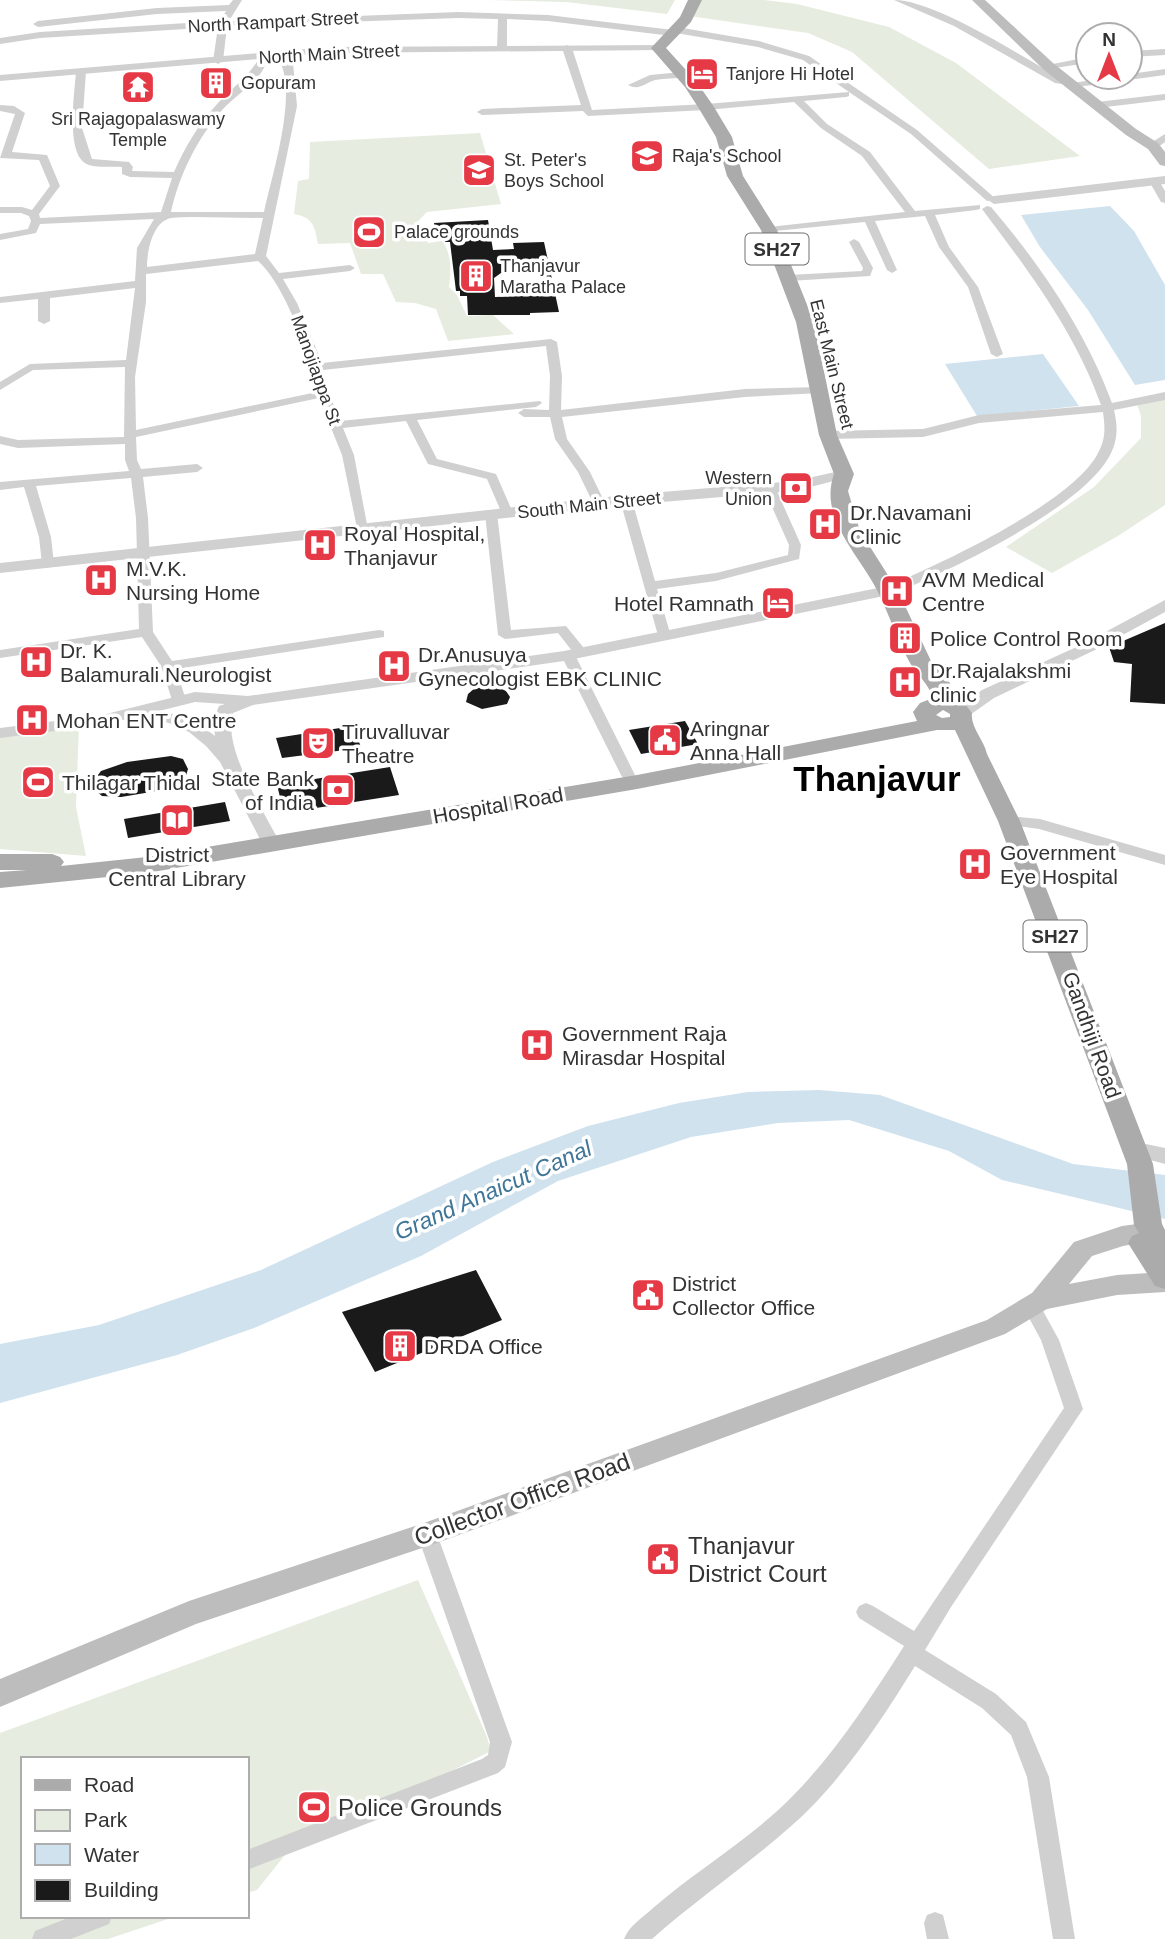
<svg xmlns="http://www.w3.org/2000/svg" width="1165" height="1939" viewBox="0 0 1165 1939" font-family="Arial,sans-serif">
<rect width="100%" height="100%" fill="#fff"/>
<path fill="#e6ecdf" d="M 488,0 L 675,0 L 667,14 L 566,2 Z
M 696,0 L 764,0 L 797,4 L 889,27 L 956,63 L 1080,156 L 989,169 L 852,52 L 808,33 L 689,16 Z
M 480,133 L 501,204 L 427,212 L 418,221 L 428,243 L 442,241 C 452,253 451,272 449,287 L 457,295 L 467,316 L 493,315 L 514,334 L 448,341 L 436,309 L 415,303 L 396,302 L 383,274 L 361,274 L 350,243 L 318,244 C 315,227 313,217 294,214 L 298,181 L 309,179 L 310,142 Z
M 1165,397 L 1165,505 L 1118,536 L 1052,573 L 1006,547 L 1094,487 L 1141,438 L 1141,416 L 1137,404 Z
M 79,725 L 76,807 L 86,856 L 0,849 L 0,735 Z
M 418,1580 L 487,1737 L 491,1751 L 285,1855 L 257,1890 L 247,1893 L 247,1759 L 23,1759 L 23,1916 L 177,1916 L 108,1939 L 0,1939 L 0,1733 Z"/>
<path fill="#cfe2ee" d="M 1110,206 L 1134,231 L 1165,285 L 1165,380 L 1135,385 L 1088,310 L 1040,247 L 1021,215 Z
M 1043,354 L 1079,406 L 977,416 L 945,364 Z
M 819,1090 L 880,1095 L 1073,1164 L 1165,1175 L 1165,1219 L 1002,1180 L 949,1151 L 849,1120 L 778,1123 L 691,1137 L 558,1181 L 421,1256 L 254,1328 L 177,1355 L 0,1403 L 0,1344 L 99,1325 L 261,1270 L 493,1162 L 588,1126 L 679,1103 L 748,1092 Z"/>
<path fill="#1a1a1a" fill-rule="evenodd" d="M 488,220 L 493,250 L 514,249 L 513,243 L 544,242 L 559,312 L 530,313 L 530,315 L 468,315 L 467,296 L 460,296 L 460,291 L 456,291 L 450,242 L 445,242 L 444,237 L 436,237 L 434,223 ZM 501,273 L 539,273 L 543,295 L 495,297 L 494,278 Z
M 1165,623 L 1165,704 L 1130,702 L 1132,664 L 1114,662 L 1109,647 Z
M 493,685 L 506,691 L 510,697 L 507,704 L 482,709 L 466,702 L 468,694 L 476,687 Z
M 685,721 L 698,744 L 641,754 L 629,730 Z
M 353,722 L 361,748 L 282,758 L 276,738 L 340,728 L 339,724 Z
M 171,756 L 183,759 L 188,769 L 184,782 L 163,790 L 121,797 L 102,796 L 95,790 L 95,779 L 101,771 L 127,762 Z
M 390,767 L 399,795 L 284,813 L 277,785 Z
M 225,802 L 230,821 L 128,838 L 124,819 Z
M 476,1270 L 502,1320 L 375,1372 L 342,1312 Z"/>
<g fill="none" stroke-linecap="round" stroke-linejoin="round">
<path fill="#d0d0d0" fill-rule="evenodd" d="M 233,0 L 242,0 L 229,21 L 458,12 L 548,15 L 673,30 L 677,27 L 759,41 L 809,56 L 917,130 L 996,199 L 987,201 L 911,134 L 849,92 L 849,96 L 846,97 L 804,101 L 827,124 L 870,152 L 915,211 L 980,205 L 980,209 L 976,210 L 935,215 L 949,247 L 978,287 L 1003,354 L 997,357 L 991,354 L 968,287 L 939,247 L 925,216 L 875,221 L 897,270 L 892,273 L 887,270 L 865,222 L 765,232 L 765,228 L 769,227 L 905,212 L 862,156 L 821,128 L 794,102 L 706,110 L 588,116 L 583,111 L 482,115 L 477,112 L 482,109 L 581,105 L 562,48 L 567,45 L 572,48 L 592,110 L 706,104 L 849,92 L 803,60 L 758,47 L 676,33 L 672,36 L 548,21 L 507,19 L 507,48 L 502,51 L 497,48 L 498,19 L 458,18 L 227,26 L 223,61 L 218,64 L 213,61 L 218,27 L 40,38 L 0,44 L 0,38 L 40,32 L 220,21 L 226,11 L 157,14 L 38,27 L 33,24 L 38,21 L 157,8 L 229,5 Z
M 894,0 C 935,0 1021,56 1060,78 L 1072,80 L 1073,83 L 1111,77 L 1130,77 L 1130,74 L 1165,69 L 1165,75 L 1070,88 L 1069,85 L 1055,83 L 954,26 Z
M 1100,24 L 1106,24 L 1119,35 L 1108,35 L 1100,28 Z
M 1165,49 L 1165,55 L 1130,57 L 1130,51 Z
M 281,53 L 293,63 L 297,106 L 266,256 L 279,273 L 350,265 L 355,268 L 350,271 L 283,279 L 297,303 L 322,363 L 551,339 L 557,342 L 562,376 L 561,410 L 745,389 L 820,387 L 826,390 L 820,393 L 745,397 L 562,417 L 567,439 L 590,472 L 605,503 L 599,507 L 593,503 L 578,472 L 555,439 L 550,417 L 524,417 L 518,413 L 524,409 L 549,410 L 550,376 L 546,346 L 323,370 L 326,385 L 340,421 L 540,401 L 542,403 L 536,407 L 417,420 L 437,459 L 496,474 L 513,513 L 507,517 L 503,516 L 487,479 L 428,464 L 406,421 L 343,428 L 354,455 L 368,530 L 362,534 L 358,533 L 342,455 L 319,398 L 136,437 L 137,460 L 141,469 L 197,464 L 203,468 L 197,472 L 143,477 L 148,518 L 153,632 L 172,661 L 379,630 L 384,631 L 384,637 L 176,669 L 186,700 L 179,704 L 172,700 L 161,666 L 142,637 L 0,658 L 0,650 L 139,629 L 136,518 L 131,478 L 36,486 L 51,537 L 54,564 L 48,568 L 42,564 L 39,537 L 24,487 L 0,490 L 0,482 L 129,471 L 125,460 L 125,444 L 18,448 L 0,444 L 0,436 L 18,440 L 124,437 L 125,367 L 33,370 L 0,390 L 0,382 L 30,364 L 126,360 L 135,288 L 50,298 L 50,321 L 44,324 L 38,321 L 38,299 L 0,303 L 0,297 L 135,281 L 137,248 L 154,219 L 40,224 L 36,233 L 0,240 L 0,234 L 28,229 L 31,221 L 29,216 L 21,213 L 0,213 L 0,207 L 22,207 L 32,210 L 50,186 L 39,160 L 0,158 L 15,114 L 0,111 L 0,105 L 14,106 L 25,113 L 12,152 L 47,155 L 60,186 L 39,214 L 40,218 L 161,212 L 172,178 L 130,177 L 122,174 L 122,167 C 112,166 99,168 89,165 C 64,158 75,90 76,71 L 81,68 L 86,71 L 82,128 L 92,159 L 129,162 L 133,167 L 132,171 L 174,172 C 185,147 199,123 218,103 C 234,86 250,76 261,55 L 267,55 C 268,77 237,93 223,109 C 198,137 179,175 171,212 L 264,212 C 272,175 301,85 276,56 ZM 194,217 L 263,218 L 255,254 L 147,267 C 147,252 152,222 171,218 C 178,217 187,217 194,217 ZM 258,261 C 280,280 300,331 309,359 C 313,370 313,381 317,392 L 136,430 L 135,377 L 146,302 L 146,274 Z
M 1088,57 L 1088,63 L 1048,69 L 1043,66 Z
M 682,72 L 687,75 L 685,77 C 676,79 665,78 655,80 C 645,83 639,91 628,85 L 650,75 Z
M 1165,94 L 1165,100 L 1097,108 L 1092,105 L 1097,102 Z
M 1165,134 L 1165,142 L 1157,148 L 1149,148 L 1149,144 Z
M 1154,178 L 1158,179 L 1165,191 L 1165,203 L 1161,202 L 1149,181 Z
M 987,206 L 991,207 C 1040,264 1086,332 1112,403 L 1165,392 L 1165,400 L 1114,410 C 1118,427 1118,441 1109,457 C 1079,510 950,570 893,594 L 883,594 L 883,588 C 936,566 1073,503 1098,453 C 1106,438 1105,428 1103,412 L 979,423 L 923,437 L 828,439 L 822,435 L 828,431 L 923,429 L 979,415 L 1101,405 C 1075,332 1028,270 982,209 Z
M 854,239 L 859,242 L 873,268 L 870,276 L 789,281 L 784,278 L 789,275 L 862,271 L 863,268 L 849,242 Z
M 770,485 L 776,489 L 801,545 L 799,559 L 716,581 L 657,589 L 671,636 L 669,639 L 659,639 L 620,500 L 622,497 L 626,496 L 632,500 L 655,581 L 716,573 L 788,555 L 789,545 L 764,489 Z
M 491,510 L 497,514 L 511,630 L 566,626 L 588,653 L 586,656 L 576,656 L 558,633 L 505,639 L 498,635 L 485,514 Z
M 568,651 L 575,655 L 635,775 L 633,778 L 623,778 L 621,775 L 561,655 Z
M 1009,816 L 1040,819 L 1165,855 L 1165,865 L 1039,829 L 1004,824 L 1002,821 L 1004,818 Z
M 1031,1298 L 1037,1300 L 1059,1340 L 1083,1409 L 951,1607 L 925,1650 L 996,1694 L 1026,1722 L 1049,1777 L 1075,1939 L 1053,1939 L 1027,1777 L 1011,1735 L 982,1708 L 915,1666 C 881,1721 839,1785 790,1827 C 746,1866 696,1900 652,1939 L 624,1939 C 629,1926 642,1918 653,1908 C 692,1874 737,1847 776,1812 C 827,1766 867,1704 904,1646 L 859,1618 L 856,1612 L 859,1606 L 866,1603 L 873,1606 L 914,1631 L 1064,1408 L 1041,1340 L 1022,1305 L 1025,1300 Z
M 427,1526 L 434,1528 L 437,1534 L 512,1742 L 505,1767 L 498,1773 L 247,1870 L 247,1850 L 482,1759 L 488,1755 L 490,1742 L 417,1534 L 420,1528 Z
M 935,1912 L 943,1915 L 949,1939 L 927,1939 L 924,1923 L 927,1915 Z
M 73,1916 L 112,1916 L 109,1924 L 71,1939 L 32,1939 L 35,1931 Z"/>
<path fill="#d0d0d0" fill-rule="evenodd" d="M 658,45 L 662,46 L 662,50 L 330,53 L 0,81 L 0,75 L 330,47 Z
M 1165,176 L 1165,184 L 994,204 L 988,200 L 994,196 Z
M 844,470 L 849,471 L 851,474 L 849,477 L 795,491 L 626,505 L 0,573 L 0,563 L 626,495 L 795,481 Z
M 888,586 L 894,588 L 896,591 L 894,594 L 564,661 L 253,705 L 233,713 C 222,748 264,811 280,843 L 271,849 L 262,843 L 220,762 L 206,746 L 189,732 L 169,723 L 140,716 L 102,725 L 0,738 L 0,728 L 102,715 L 195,692 L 248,696 L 564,651 ZM 195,702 L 225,704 L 219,706 L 213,720 L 215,736 C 198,722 181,715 159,711 Z
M 1165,600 L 1165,612 L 1095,650 L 994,698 L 967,717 L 955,717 L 952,713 L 982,690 L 1083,644 Z
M 1146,1144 L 1165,1148 L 1165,1164 L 1139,1157 L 1136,1152 L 1139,1147 Z"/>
<path fill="#bdbdbd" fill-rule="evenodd" d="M 972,0 L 985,0 L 1053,63 L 1136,129 L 1158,143 L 1165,152 L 1165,166 L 1160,165 L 1148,149 L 1126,135 L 1043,69 Z
M 1152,1222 L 1161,1225 L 1165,1232 L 1161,1239 L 1123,1246 L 1092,1256 L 1069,1284 L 1117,1275 L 1165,1272 L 1165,1292 L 1117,1295 L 1047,1309 L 1005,1334 L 437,1543 L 196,1624 L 0,1707 L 0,1679 L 189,1601 L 424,1523 L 987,1320 L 1032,1293 L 1074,1242 L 1122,1226 Z"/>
<path fill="#ababab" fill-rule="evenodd" d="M 688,0 L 702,0 L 691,22 L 666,48 L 696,81 L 714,107 L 732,137 L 743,176 L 777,230 L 814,322 L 837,435 L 854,474 L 848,491 L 860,531 L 898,591 L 931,661 L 950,683 L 955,699 L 965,704 L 972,713 C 970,727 984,740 987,754 L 1020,821 L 1153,1164 L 1162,1224 L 1165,1230 L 1165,1289 L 1155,1286 L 1128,1243 L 1132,1236 L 1139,1233 L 1134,1225 L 1127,1164 L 998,821 L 955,730 L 937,730 L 637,789 L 147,873 L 0,888 L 0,872 L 27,870 L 0,870 L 0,854 L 52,854 L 60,857 L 64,862 L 61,866 L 147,857 L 637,775 L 917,721 L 913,712 L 920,703 L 933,698 C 928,683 918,676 910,663 C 898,641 890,617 879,594 C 861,556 818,519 834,474 L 819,435 L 796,322 L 761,230 L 727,176 L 716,137 L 698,107 L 685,87 L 651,48 L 680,17 ZM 943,710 L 950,714 L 950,717 L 942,718 L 936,715 Z"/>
</g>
<defs>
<g id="hotel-square" transform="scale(1.75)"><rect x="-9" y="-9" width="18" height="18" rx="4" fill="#e63946" stroke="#fff"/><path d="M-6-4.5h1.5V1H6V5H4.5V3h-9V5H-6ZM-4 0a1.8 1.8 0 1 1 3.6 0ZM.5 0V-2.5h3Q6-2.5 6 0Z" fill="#fff"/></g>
<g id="building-square" transform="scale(1.75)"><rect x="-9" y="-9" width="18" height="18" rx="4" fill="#e63946" stroke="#fff"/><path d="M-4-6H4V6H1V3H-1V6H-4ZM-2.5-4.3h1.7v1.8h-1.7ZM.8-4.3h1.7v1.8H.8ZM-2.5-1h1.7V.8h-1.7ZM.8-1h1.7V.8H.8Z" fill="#fff"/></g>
<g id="temple-square" transform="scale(1.75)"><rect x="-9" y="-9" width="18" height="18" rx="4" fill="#e63946" stroke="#fff"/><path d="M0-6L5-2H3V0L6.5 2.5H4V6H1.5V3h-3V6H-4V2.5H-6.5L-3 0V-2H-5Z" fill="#fff"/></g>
<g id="school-square" transform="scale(1.75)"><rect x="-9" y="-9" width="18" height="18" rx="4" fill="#e63946" stroke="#fff"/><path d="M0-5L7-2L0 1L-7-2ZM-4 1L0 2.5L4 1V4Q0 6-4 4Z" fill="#fff"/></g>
<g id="stadium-square" transform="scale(1.75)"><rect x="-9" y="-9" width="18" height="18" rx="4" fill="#e63946" stroke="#fff"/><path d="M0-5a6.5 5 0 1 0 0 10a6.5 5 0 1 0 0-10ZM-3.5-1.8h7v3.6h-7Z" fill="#fff"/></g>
<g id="bank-square" transform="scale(1.75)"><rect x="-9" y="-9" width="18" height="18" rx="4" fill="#e63946" stroke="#fff"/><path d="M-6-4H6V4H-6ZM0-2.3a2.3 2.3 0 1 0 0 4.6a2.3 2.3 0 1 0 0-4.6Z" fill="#fff"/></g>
<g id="hospital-square" transform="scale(1.75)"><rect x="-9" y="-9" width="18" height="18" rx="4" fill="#e63946" stroke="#fff"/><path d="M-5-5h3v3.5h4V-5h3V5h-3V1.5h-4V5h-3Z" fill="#fff"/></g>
<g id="civic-square" transform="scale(1.75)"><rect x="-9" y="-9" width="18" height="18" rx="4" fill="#e63946" stroke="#fff"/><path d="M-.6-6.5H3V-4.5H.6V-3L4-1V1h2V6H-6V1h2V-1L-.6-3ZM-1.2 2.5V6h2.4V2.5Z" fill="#fff"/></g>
<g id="theatre-square" transform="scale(1.75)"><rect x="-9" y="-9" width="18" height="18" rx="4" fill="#e63946" stroke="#fff"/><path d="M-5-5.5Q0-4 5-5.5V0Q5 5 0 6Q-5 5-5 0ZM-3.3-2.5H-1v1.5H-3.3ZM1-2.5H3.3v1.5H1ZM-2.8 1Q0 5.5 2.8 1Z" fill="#fff"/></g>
<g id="library-square" transform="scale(1.75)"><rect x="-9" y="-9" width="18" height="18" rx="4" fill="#e63946" stroke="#fff"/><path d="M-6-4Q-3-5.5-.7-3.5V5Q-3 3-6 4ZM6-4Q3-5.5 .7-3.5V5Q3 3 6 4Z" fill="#fff"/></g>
</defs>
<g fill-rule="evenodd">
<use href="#hotel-square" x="702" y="74"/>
<use href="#building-square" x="216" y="83"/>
<use href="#temple-square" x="138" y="87"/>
<use href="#school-square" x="647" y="156"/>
<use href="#school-square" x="479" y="170"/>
<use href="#stadium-square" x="369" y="232"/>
<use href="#building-square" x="476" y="276"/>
<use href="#bank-square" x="796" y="488"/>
<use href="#hospital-square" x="825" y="524"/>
<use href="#hospital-square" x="320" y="545"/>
<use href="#hospital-square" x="101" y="580"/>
<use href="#hospital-square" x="897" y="591"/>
<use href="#hotel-square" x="778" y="603"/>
<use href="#building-square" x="905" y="638"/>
<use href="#hospital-square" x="36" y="662"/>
<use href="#hospital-square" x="394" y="666"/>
<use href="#hospital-square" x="905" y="682"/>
<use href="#hospital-square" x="32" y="720"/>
<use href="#civic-square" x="665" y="740"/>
<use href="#theatre-square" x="318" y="743"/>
<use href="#stadium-square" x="38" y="782"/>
<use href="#bank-square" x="338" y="790"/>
<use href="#library-square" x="177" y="820"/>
<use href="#hospital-square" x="975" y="864"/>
<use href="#hospital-square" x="537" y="1045"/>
<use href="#civic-square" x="648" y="1295"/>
<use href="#building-square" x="400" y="1346"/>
<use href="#civic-square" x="663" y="1559"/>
<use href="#stadium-square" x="314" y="1807"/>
</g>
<g text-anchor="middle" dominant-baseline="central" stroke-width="7" stroke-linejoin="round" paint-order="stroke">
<g font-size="18" fill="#333" stroke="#fff">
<text transform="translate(273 22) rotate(-3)">North Rampart Street</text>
<text transform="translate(329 54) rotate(-3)">North Main Street</text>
<text transform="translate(832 364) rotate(76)">East Main Street</text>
<text transform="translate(316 370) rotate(70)">Manojiappa St</text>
<text transform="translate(589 505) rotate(-6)">South Main Street</text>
</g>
<g font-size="18" fill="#333" stroke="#fff" text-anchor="start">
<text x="726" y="74">Tanjore Hi Hotel</text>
<text x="241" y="83">Gopuram</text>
<text x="138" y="119" text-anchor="middle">Sri Rajagopalaswamy<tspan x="138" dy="21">Temple</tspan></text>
<text x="672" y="156">Raja's School</text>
<text x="504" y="160">St. Peter's<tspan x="504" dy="21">Boys School</tspan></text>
<text x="394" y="232">Palace grounds</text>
<text x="500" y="266">Thanjavur<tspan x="500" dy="21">Maratha Palace</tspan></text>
<text x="772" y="478" text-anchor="end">Western<tspan x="772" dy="21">Union</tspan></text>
</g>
<g fill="#fff" stroke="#707070" stroke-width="2">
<rect x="745.5" y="233.5" width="63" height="31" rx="5"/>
<rect x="1023.5" y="920.5" width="63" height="31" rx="5"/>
</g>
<g font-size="19" font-weight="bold" fill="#333">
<text x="777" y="249">SH27</text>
<text x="1055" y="936">SH27</text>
</g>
<g font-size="21" fill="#333" stroke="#fff" text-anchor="start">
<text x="850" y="512">Dr.Navamani<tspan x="850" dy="24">Clinic</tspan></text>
<text x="344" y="533">Royal Hospital,<tspan x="344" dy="24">Thanjavur</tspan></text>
<text x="126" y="568">M.V.K.<tspan x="126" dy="24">Nursing Home</tspan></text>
<text x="922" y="579">AVM Medical<tspan x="922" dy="24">Centre</tspan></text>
<text x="754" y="603" text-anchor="end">Hotel Ramnath</text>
<text x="930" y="638">Police Control Room</text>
<text x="60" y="650">Dr. K.<tspan x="60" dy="24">Balamurali.Neurologist</tspan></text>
<text x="418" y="654">Dr.Anusuya<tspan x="418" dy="24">Gynecologist EBK CLINIC</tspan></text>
<text x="930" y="670">Dr.Rajalakshmi<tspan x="930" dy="24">clinic</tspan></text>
<text x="56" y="720">Mohan ENT Centre</text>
<text x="690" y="728">Aringnar<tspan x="690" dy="24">Anna Hall</tspan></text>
<text x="342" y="731">Tiruvalluvar<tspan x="342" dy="24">Theatre</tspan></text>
<text x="314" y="778" text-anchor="end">State Bank<tspan x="314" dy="24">of India</tspan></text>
<text x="62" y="782">Thilagar Thidal</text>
<text x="1000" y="852">Government<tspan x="1000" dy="24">Eye Hospital</tspan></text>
<text x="177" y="854" text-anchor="middle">District<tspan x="177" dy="24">Central Library</tspan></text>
<text x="562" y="1033">Government Raja<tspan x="562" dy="24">Mirasdar Hospital</tspan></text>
<text x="672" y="1283">District<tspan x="672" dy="24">Collector Office</tspan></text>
<text x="424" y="1346">DRDA Office</text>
</g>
<g font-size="21" fill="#333" stroke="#fff">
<text transform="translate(498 805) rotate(-10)">Hospital Road</text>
<text transform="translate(1092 1035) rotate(70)">Gandhiji Road</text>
</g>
<g font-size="23" font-style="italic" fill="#3f7597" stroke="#fff">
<text transform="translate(493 1190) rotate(-24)">Grand Anaicut Canal</text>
</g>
<g font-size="24" fill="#333" stroke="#fff">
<text transform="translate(522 1499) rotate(-20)">Collector Office Road</text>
</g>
<g font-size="24" fill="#333" stroke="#fff" text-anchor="start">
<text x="688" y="1545">Thanjavur<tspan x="688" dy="28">District Court</tspan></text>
<text x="338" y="1807">Police Grounds</text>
</g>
<g font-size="35" font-weight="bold" fill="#000" stroke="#fff">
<text x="877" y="778">Thanjavur</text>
</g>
</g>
<rect x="21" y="1757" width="228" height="161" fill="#ffffff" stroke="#adadad" stroke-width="2"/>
<rect x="35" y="1780" width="35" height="10" fill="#ababab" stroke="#adadad" stroke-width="2"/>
<text x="84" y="1792" font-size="21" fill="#333333">Road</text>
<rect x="35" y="1810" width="35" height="21" fill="#e6ecdf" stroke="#adadad" stroke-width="2"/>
<text x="84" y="1827" font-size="21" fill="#333333">Park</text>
<rect x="35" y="1844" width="35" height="21" fill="#cfe2ee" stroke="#adadad" stroke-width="2"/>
<text x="84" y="1862" font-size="21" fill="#333333">Water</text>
<rect x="35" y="1880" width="35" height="21" fill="#1a1a1a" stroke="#adadad" stroke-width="2"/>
<text x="84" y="1897" font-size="21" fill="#333333">Building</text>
<g transform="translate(1109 56)"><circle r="33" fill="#ffffff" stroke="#adadad" stroke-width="2"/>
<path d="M0-5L12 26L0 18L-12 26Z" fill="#e63946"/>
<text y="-10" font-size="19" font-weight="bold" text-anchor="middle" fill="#333333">N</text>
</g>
</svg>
